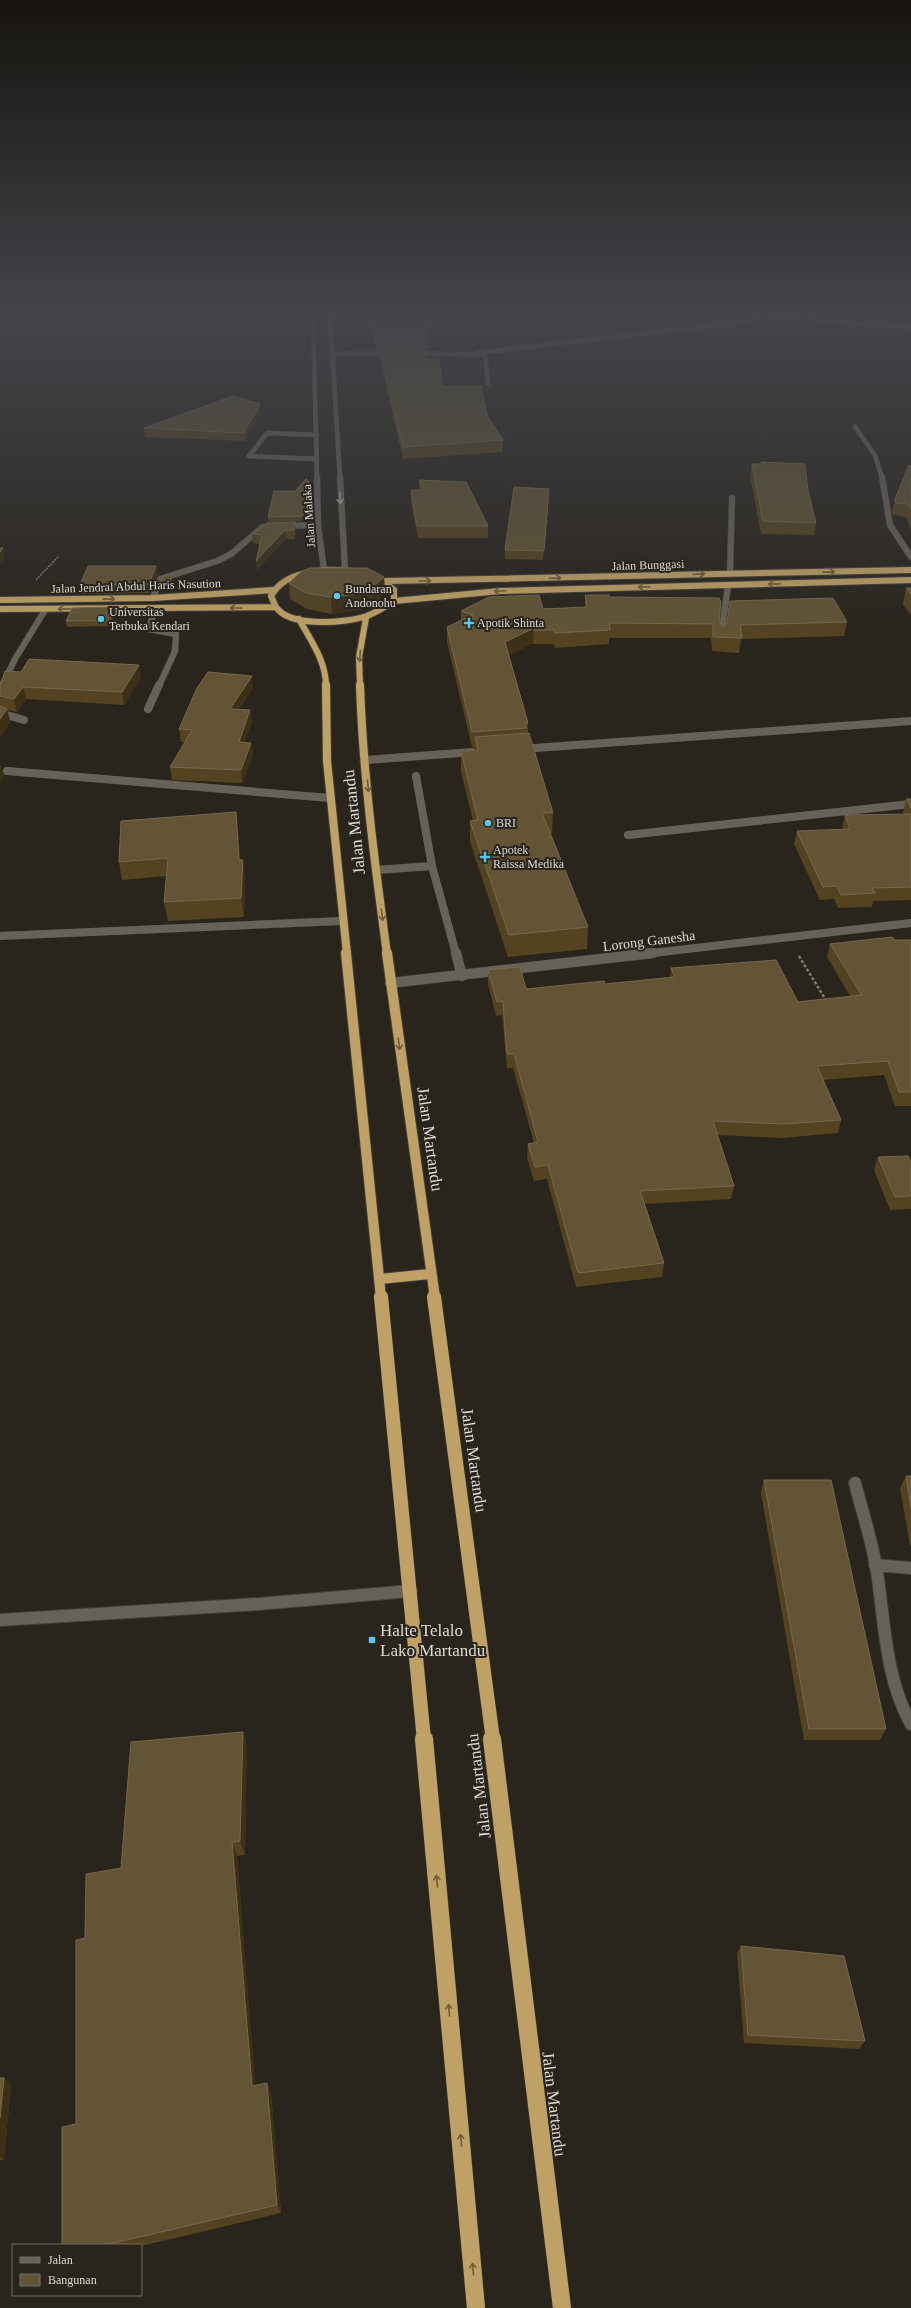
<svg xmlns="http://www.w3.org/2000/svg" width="911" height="2308" viewBox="0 0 911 2308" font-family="'Times New Roman',serif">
<rect width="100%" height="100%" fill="#29241c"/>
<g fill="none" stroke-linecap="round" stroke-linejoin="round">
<g stroke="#423f38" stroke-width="5">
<path id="service-far3" d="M 477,353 L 775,318 L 911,327
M 855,427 L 875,455 L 882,478
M 316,459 L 249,456 L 267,433 L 317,435"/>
</g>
<g stroke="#423f38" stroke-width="7">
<path id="service-far2" d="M 882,477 L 890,525 L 911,557
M 283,526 L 318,525
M 730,573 L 732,498
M 153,598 L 160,579 L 217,561 L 231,554 L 263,527
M 156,609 L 148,629 L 176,634 L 175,651 L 159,686
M 721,637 L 728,585"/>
</g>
<g stroke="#423f38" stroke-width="8">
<path id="service-far1" d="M 148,709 L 159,685
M 7,771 L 330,798
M 416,776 L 432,866 L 456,954
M 376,870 L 432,866"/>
</g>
<g stroke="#423f38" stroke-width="11">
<path id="service" d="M 456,953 L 462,976"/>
</g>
<g stroke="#423f38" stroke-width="5">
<path id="minor-far4" d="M 413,353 L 485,355 L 488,383
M 333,354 L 391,353"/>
</g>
<g stroke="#423f38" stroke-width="7">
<path id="minor-far3" d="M 2,686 L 15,659 L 45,610"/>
</g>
<g stroke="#423f38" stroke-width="8">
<path id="minor-far2" d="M 0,691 L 3,685
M 0,713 L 24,720
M 521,749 L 911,721
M 366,760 L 473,752
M 628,835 L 911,804
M 0,936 L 342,921
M 644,954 L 911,923"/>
</g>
<g stroke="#423f38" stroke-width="11">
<path id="minor-far1" d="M 390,983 L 653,953"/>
</g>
<g stroke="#423f38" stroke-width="14">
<path id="minor" d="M 855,1483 C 862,1511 871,1538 876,1566 C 885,1619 884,1676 911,1724
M 875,1565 L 911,1568
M 0,1620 L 258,1604 L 411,1591"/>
</g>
<g stroke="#423f38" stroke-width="5">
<path id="tertiary-far1" d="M 313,316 L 317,478
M 330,316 L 340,478"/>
</g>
<g stroke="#423f38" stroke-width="7">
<path id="tertiary" d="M 317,477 L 318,525 L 324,570
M 340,477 L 345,570"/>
</g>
<g stroke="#423f38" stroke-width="8">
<path id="trunk-far4" d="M 324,570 C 350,570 374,571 394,590 L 394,601 C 385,607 377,612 367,616 C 346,623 290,628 276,607 C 274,604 273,600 271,596 C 282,576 303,573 324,570 Z
M 386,581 L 911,570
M 0,600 L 153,598 L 273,590
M 394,601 L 500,591 L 911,580
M 0,609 L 275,607
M 299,619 C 311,641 326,661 326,686
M 360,686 L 359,657 L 366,618"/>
</g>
<g stroke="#423f38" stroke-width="10">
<path id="trunk-far3" d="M 326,685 L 327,761 L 347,954
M 360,685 C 363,775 375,865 387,954"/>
</g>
<g stroke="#423f38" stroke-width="12">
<path id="trunk-far2" d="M 346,953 L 381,1298
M 387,953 L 435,1298
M 380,1279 L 430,1274"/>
</g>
<g stroke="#423f38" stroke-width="15">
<path id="trunk-far1" d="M 381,1297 L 424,1740
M 434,1297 L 493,1740"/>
</g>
<g stroke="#423f38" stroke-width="19">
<path id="trunk" d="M 424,1739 L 476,2308
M 492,1739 L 562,2308"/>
</g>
<path stroke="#817d76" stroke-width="1.5" stroke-dasharray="2 1" stroke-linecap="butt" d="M 36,580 L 59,556"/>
<path stroke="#817d76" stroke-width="2.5" stroke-dasharray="3 2" stroke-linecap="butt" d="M 799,956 L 827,1002"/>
<use href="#service-far3" stroke="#676258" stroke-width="4.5"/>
<use href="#service-far2" stroke="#676258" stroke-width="6"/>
<use href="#service-far1" stroke="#676258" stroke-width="8"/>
<use href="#service" stroke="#676258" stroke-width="10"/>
<use href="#minor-far4" stroke="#676258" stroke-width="4.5"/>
<use href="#minor-far3" stroke="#676258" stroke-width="6"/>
<use href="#minor-far2" stroke="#676258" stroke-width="8"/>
<use href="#minor-far1" stroke="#676258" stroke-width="10"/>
<use href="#minor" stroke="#676258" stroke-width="12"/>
<use href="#tertiary-far1" stroke="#676258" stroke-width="4.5"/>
<use href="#tertiary" stroke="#676258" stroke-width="6"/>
<use href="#trunk-far4" stroke="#bfa166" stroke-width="6"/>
<use href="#trunk-far3" stroke="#bfa166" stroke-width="8"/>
<use href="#trunk-far2" stroke="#bfa166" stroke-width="10"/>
<use href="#trunk-far1" stroke="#bfa166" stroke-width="14"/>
<use href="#trunk" stroke="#bfa166" stroke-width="18"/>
</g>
<path fill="#534321" d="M 112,316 L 109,323 L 24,323 L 23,317 Z
M 366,316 L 432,316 L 427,350 L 426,350 L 426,359 L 443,386 L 487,415 L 503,440 L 503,452 L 403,459 L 379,357 L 379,350 L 377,350 Z
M 261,412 L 245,441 L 145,437 L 144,428 Z
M 761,462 L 808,491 L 816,523 L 814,535 L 761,534 L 750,476 L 752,464 L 761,464 Z
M 911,466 L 911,530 L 906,517 L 893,515 L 892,512 L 895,499 Z
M 419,480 L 488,526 L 488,538 L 418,538 L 411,503 L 411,490 L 419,490 Z
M 549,497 L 543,560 L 505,559 L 505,550 Z
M 313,509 L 302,521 L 268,522 L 268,517 Z
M 267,523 L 296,530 L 295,539 L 286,539 L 257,570 L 256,561 L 260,544 L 253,543 L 252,534 Z
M 156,566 L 158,575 L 150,593 L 81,594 L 80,585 Z
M 384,577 L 385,593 L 371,606 L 359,610 L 332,614 L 307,609 L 290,599 L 289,583 Z
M 906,588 L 911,588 L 911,615 L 903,604 Z
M 585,595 L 609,597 L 719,622 L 723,627 L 727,623 L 847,622 L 844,636 L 741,639 L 739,653 L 712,651 L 711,638 L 609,638 L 609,644 L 555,648 L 554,644 L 533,644 L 533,643 L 509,655 L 528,723 L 528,733 L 553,813 L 552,834 L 550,834 L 588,927 L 587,949 L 508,957 L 470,842 L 470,821 L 473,821 L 461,772 L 461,751 L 474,750 L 474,747 L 472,747 L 447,642 L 447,627 L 461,621 L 461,611 L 585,607 Z
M 115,613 L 111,626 L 67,627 L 66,621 Z
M 139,665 L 141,678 L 124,705 L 26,699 L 17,712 L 8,710 L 10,722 L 0,737 L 0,682 L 21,672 Z
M 253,688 L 239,709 L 250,710 L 252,722 L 244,743 L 251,743 L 253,755 L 242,783 L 172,780 L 170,767 L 185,742 L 181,742 L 179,729 Z
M 906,799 L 911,799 L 911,900 L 873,901 L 872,907 L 838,908 L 834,899 L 820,900 L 794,844 L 797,831 L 842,829 L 845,815 L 904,814 L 903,812 Z
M 236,812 L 238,830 L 240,860 L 245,878 L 244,917 L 168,921 L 164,902 L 167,876 L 122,880 L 119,862 Z
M 911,940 L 911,1106 L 895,1106 L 884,1075 L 823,1080 L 841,1120 L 838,1133 L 781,1138 L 717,1135 L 734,1186 L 731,1199 L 645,1204 L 664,1263 L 662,1277 L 576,1287 L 547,1179 L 534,1181 L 527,1158 L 528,1144 L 534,1143 L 513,1068 L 507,1068 L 502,1015 L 496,1016 L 488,984 L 488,970 L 526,989 L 605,984 L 670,977 L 671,968 L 798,1002 L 850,996 L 827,957 L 830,944 Z
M 878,1157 L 911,1162 L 911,1209 L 890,1210 L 874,1170 Z
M 906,1476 L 911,1476 L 911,1546 L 910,1546 L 900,1488 Z
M 764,1480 L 886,1729 L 880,1740 L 804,1740 L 761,1493 Z
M 243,1732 L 247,1747 L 245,1855 L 237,1856 L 255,2085 L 267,2083 L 271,2093 L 281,2213 L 141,2246 L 141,2245 L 62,2245 L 76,2124 L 85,1938 L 121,1868 Z
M 741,1946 L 865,2041 L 859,2049 L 744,2043 L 737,1954 Z
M 0,2078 L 4,2078 L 11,2085 L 4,2160 L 0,2160 Z"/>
<path fill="#3c3017" d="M 109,316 L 112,316 L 109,323 L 108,317 Z
M 430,316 L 432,316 L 427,350 L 427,341 Z
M 426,346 L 426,357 L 425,370 L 425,359 Z
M 260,404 L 261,412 L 245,441 L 244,433 Z
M 312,485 L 313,509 L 302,521 L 302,516 Z
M 549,489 L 549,497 L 543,560 L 544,551 Z
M 296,522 L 296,530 L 295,539 L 294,530 Z
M 285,530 L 286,539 L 257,570 L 256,561 Z
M 3,548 L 5,557 L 0,563 L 0,552 Z
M 156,566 L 158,575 L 150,593 L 149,584 Z
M 171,574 L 172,589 L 160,591 L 159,586 Z
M 384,577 L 385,593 L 371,606 L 359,610 L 332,614 L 331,597 Z
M 114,607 L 115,613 L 111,626 L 110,621 Z
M 534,628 L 533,643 L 504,657 L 505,642 Z
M 139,665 L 141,678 L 124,705 L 122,692 Z
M 252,676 L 253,688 L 231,721 L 230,709 Z
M 23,687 L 26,699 L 17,712 L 14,699 Z
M 7,709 L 10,722 L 0,737 L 0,719 Z
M 250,710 L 252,722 L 240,754 L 239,742 Z
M 251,743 L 253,755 L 242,783 L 241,770 Z
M 0,762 L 4,775 L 0,783 Z
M 236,812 L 238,830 L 242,878 L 239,860 Z
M 243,860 L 245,878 L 244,917 L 241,898 Z
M 243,1732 L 247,1747 L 245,1855 L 240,1841 Z
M 232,1842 L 237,1856 L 256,2096 L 252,2086 Z
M 4,2078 L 11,2085 L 4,2160 L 0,2157 L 0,2118 Z
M 267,2083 L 271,2093 L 281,2213 L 277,2205 Z"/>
<path fill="#625434" stroke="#76694e" d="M 23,316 L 109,316 L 108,317 Z
M 369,316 L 430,316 L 427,341 L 376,342 Z
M 426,346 L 425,359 L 439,359 L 443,386 L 481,386 L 487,415 L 503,440 L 403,447 L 379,347 Z
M 233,396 L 260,404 L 244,433 L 144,428 Z
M 761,462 L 805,464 L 808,491 L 816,523 L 763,521 L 752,464 L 762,464 Z
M 909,465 L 911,466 L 911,510 L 908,504 L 896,503 L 895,499 Z
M 306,479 L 312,485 L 313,504 L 302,516 L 268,517 L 274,491 L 295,491 Z
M 419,480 L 466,482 L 488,526 L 417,526 L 411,490 L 423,490 Z
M 514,487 L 549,489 L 544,551 L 505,550 Z
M 296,522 L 294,530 L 285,530 L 256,561 L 262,535 L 252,534 L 267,523 Z
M 0,548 L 3,548 L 0,552 Z
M 88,566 L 156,566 L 149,584 L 80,585 Z
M 310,568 L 367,568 L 384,577 L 370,590 L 359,594 L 331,597 L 306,593 L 289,583 L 302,571 Z
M 171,574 L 171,584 L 159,586 L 163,577 Z
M 906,588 L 911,588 L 911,594 Z
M 539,595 L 543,609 L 587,607 L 585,595 L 609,595 L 609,597 L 719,598 L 721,602 L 719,622 L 723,627 L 727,623 L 730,601 L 833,598 L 847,622 L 740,625 L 742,638 L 713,637 L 713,624 L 609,623 L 610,630 L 555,633 L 554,630 L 534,630 L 534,628 L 505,642 L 528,723 L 525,723 L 526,728 L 472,732 L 447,627 L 473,615 L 461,611 L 489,597 Z
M 114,607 L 110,621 L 66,621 L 72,608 Z
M 29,659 L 139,665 L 122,692 L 23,687 L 14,699 L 0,696 L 0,682 L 2,681 L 5,671 L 21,672 Z
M 208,672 L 252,676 L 230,709 L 250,710 L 239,742 L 251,743 L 241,770 L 170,767 L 192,730 L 179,729 L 197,688 Z
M 0,706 L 7,709 L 0,719 Z
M 529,733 L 553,813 L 542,813 L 588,927 L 509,935 L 470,821 L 478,820 L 461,751 L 478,750 L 475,737 Z
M 906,799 L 911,799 L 911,808 Z
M 236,812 L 239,860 L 243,860 L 241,898 L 164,902 L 168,858 L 119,862 L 121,821 Z
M 911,814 L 911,887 L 872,888 L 875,893 L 841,895 L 837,886 L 823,887 L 797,831 L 850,829 L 845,815 Z
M 892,937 L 894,940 L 911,940 L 911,1092 L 899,1092 L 888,1061 L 817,1066 L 841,1120 L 784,1124 L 713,1121 L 734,1186 L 640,1191 L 664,1263 L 578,1273 L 548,1165 L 535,1167 L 528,1144 L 538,1142 L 514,1054 L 507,1054 L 503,1001 L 497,1002 L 488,970 L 520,967 L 526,989 L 604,981 L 605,984 L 675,977 L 671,968 L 776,960 L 798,1002 L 862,995 L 830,944 Z
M 908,1156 L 911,1162 L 911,1196 L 895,1197 L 878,1157 Z
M 906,1476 L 911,1476 L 911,1508 Z
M 764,1480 L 831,1480 L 886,1729 L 809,1729 Z
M 243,1732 L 240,1841 L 232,1842 L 252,2086 L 267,2083 L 277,2205 L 105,2245 L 62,2245 L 62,2127 L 76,2124 L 76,1940 L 85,1938 L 86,1874 L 121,1868 L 131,1742 Z
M 741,1946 L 844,1956 L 865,2041 L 748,2035 Z
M 0,2078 L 4,2078 L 0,2118 Z"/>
<defs><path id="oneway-shaft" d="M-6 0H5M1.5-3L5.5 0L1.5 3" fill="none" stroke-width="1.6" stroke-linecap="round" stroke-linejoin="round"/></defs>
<use stroke="#aeaba4" href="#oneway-shaft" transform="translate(340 498) rotate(87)"/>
<g stroke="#6c5c3d">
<use href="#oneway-shaft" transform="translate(829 572) rotate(-1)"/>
<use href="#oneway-shaft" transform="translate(699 574) rotate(-2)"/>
<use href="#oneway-shaft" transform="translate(555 578) rotate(-2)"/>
<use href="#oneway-shaft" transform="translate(425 581)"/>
<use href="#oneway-shaft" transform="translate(774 584) rotate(179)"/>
<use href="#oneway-shaft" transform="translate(644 587) rotate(178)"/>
<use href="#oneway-shaft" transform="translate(500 591) rotate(177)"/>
<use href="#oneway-shaft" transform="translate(109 599) rotate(-1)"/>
<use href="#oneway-shaft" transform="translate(236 608) rotate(180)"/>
<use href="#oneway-shaft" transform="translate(64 609) rotate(179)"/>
<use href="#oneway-shaft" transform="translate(360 656) rotate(93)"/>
<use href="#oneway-shaft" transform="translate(368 786) rotate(85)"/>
<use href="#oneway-shaft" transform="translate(382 915) rotate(83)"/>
<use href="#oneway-shaft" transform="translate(399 1044) rotate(82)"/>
<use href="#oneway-shaft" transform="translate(437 1881) rotate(-95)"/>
<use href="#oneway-shaft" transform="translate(449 2010) rotate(-95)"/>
<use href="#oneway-shaft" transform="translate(461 2140) rotate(-95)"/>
<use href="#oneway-shaft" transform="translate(473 2269) rotate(-95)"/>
</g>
<linearGradient id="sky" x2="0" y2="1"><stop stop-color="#17140f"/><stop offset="0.49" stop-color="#43454b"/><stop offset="1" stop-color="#43454b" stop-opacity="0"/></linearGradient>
<rect width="911" height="639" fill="url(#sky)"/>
<g fill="#5dc7e8" stroke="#29241c" stroke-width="1.5">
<circle cx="337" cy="596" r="4"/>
<circle cx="101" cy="619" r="4"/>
<path d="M467 617h4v4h4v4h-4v4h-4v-4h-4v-4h4z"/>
<circle cx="488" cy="823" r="4"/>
<path d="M483 851h4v4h4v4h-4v4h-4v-4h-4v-4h4z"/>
<rect x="368" y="1636" width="8" height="8" rx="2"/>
</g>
<g text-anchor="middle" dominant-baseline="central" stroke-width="4" stroke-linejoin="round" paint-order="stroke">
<g font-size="12" fill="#dedbd6" stroke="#29241c">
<text transform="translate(309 516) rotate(-94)">Jalan Malaka</text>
<text transform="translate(648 565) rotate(-2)">Jalan Bunggasi</text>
<text transform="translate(136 586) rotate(-2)">Jalan Jendral Abdul Haris Nasution</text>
</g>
<g font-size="12" fill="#dedbd6" stroke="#29241c" text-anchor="start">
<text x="345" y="589">Bundaran<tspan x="345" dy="14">Andonohu</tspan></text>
<text x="109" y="612">Universitas<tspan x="109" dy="14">Terbuka Kendari</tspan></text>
<text x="477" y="623">Apotik Shinta</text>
<text x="496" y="823">BRI</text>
<text x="493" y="850">Apotek<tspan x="493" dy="14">Raissa Medika</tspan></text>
</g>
<g font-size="14" fill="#dedbd6" stroke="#29241c">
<text transform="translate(649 941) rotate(-7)">Lorong Ganesha</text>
</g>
<g font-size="17" fill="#dedbd6" stroke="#29241c">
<text transform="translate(354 822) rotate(-96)">Jalan Martandu</text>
<text transform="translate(430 1139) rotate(82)">Jalan Martandu</text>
<text transform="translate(474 1460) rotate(82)">Jalan Martandu</text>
<text transform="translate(479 1786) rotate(-97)">Jalan Martandu</text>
<text transform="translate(554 2104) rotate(83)">Jalan Martandu</text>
</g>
<g font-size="17" fill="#dedbd6" stroke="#29241c" text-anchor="start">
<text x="380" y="1630">Halte Telalo<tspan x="380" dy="20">Lako Martandu</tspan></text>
</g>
</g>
<rect x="12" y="2244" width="130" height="52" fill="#29241c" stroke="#716d66"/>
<rect x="20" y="2257" width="20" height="6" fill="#676258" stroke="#716d66"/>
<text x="48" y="2264" font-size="12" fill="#dedbd6">Jalan</text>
<rect x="20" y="2274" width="20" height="12" fill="#625434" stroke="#716d66"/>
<text x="48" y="2284" font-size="12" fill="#dedbd6">Bangunan</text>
</svg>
